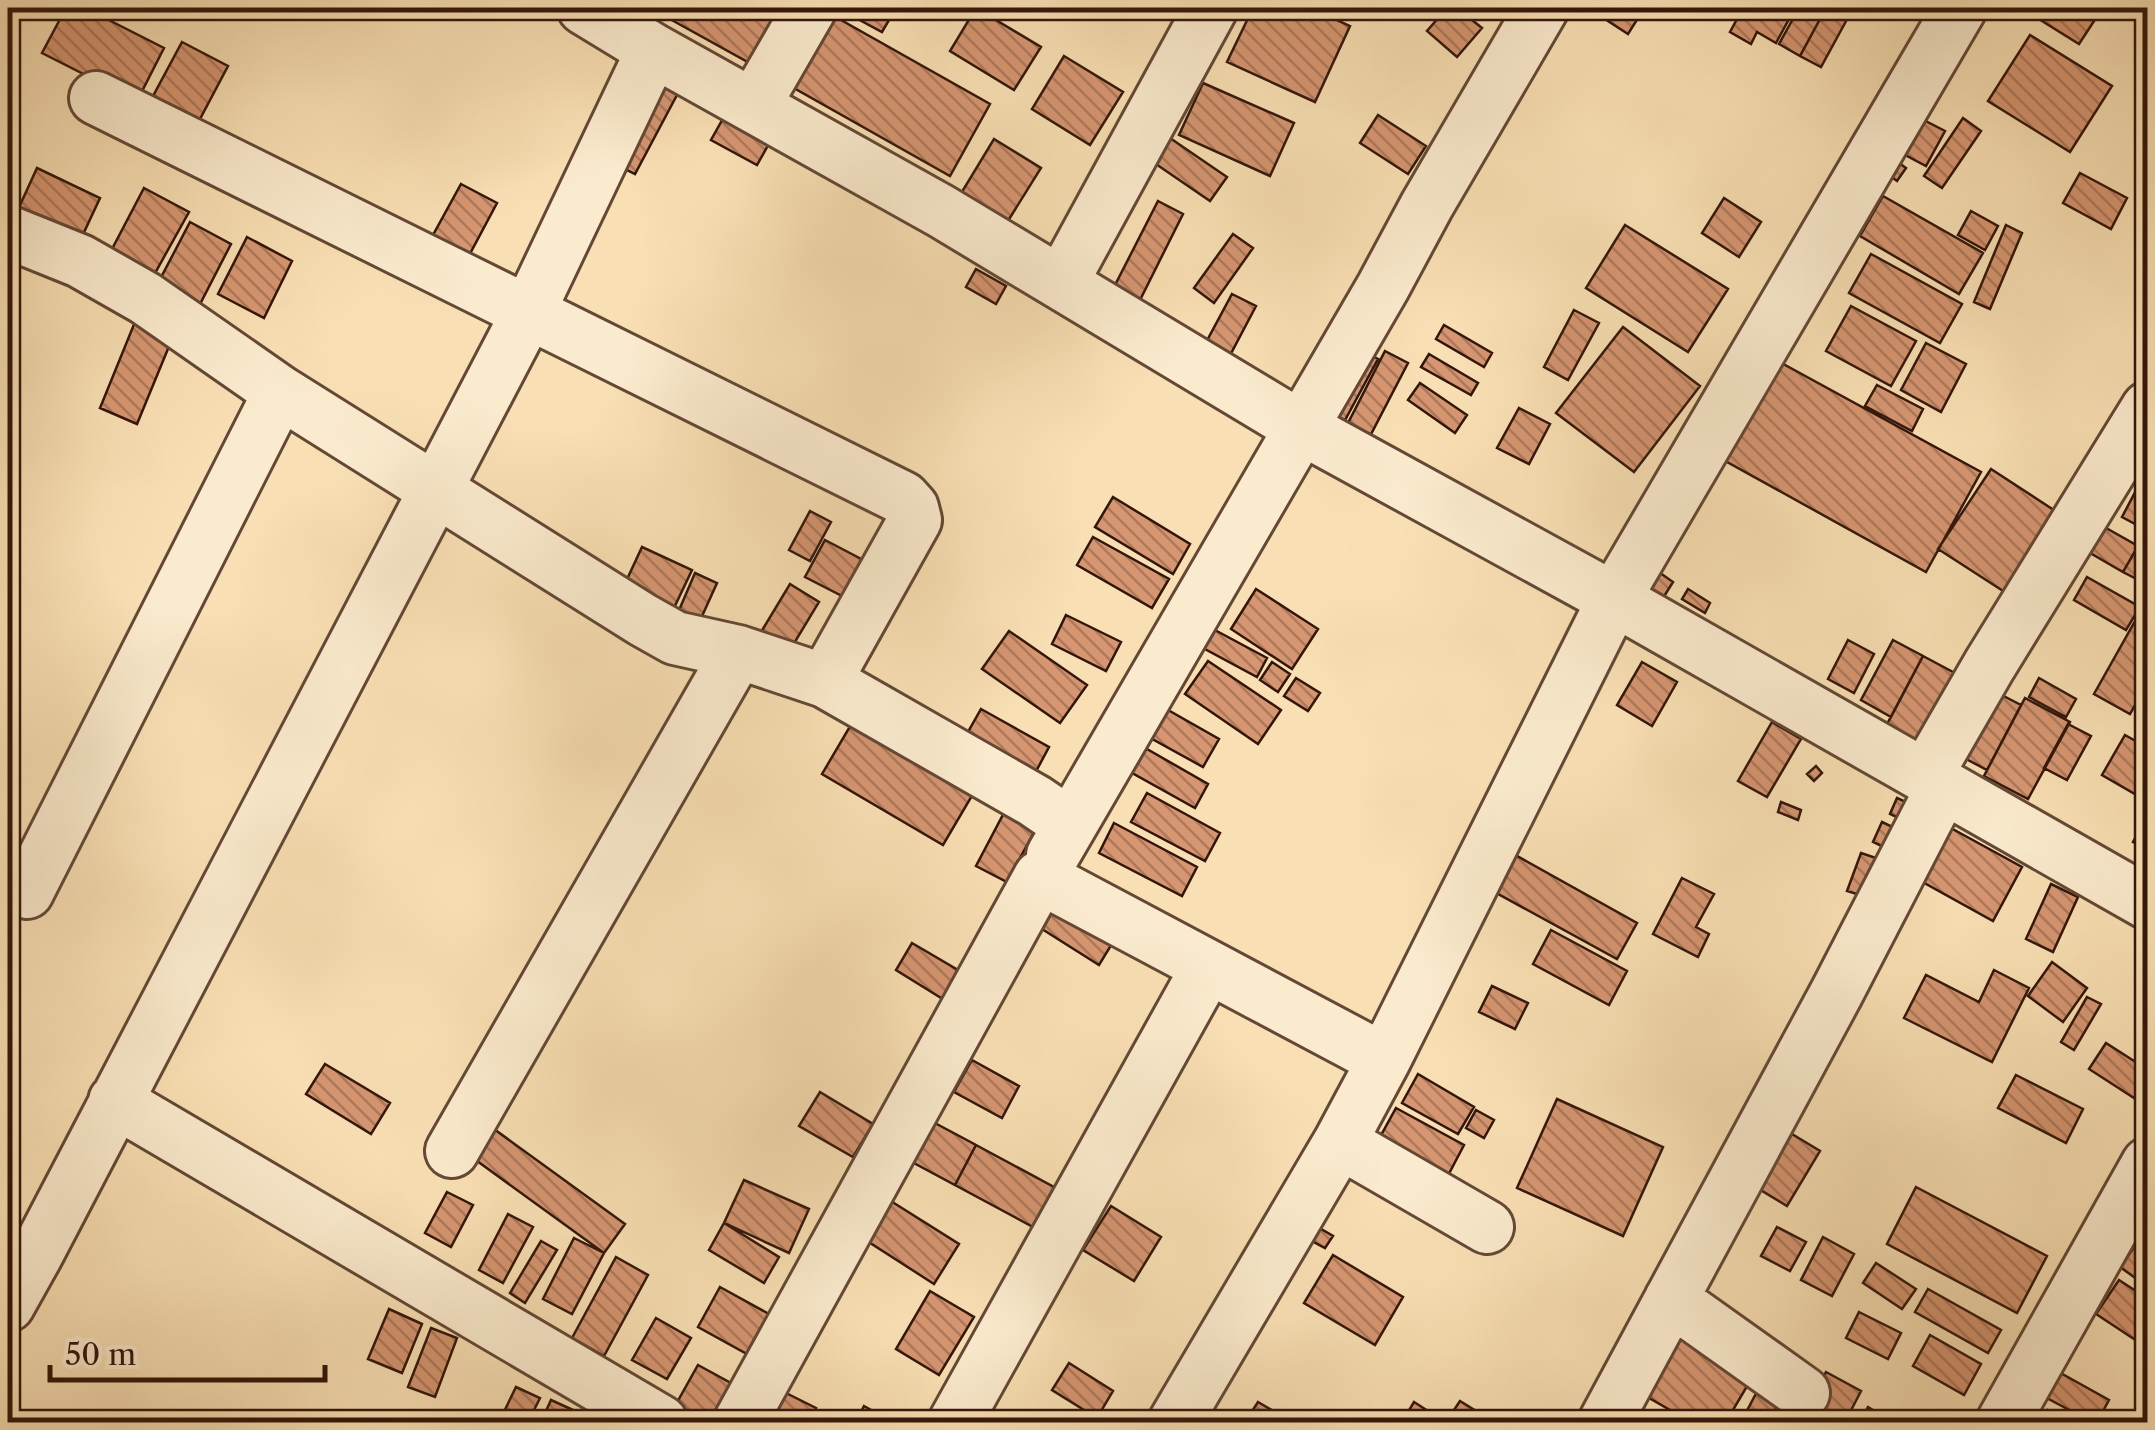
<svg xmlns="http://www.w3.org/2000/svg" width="2155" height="1430" viewBox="0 0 2155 1430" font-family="'Libre Caslon Text',serif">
<defs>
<pattern id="building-back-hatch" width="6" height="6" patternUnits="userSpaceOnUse" patternTransform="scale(2.5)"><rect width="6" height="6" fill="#d69671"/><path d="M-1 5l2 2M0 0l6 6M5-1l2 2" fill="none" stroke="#ae795b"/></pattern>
</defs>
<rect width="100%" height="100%" fill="#f9e0b4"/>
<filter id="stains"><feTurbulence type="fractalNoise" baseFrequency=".002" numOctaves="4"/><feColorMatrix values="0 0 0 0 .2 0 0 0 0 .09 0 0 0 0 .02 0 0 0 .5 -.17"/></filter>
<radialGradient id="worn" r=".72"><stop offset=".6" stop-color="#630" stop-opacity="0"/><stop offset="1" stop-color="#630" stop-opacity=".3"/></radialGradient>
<path fill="url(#building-back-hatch)" stroke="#32160b" stroke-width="2.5" d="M 66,8 L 85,8 L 164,48 L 137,101 L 42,53 Z
M 676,8 L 787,8 L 755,66 L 670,19 Z
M 862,8 L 896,8 L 882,32 L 856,18 Z
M 976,8 L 1041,47 L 1014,90 L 950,51 Z
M 1149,8 L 1174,8 L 1168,18 Z
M 1253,8 L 1311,8 L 1350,26 L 1315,102 L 1227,62 Z
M 1447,8 L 1457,8 L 1482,28 L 1457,57 L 1427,31 Z
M 1588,8 L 1628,8 L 1640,15 L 1628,34 Z
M 1743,8 L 1795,8 L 1776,43 L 1757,32 L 1751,44 L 1730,32 Z
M 1799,8 L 1826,8 L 1800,56 L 1779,44 Z
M 1826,8 L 1844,8 L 1851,12 L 1821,67 L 1800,56 Z
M 2021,8 L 2099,8 L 2102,9 L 2079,44 Z
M 825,11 L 990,104 L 950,176 L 785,83 Z
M 2030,35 L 2112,86 L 2070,152 L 1988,101 Z
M 182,42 L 228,66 L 191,136 L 145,111 Z
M 1064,56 L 1123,92 L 1090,145 L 1032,109 Z
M 650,79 L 678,93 L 635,174 L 607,160 Z
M 1203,83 L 1294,123 L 1270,176 L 1179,135 Z
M 1912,114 L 1945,131 L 1926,166 L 1894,149 Z
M 725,115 L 771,140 L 757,165 L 711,140 Z
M 1378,115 L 1426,146 L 1408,174 L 1360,143 Z
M 1963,118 L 1981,131 L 1942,188 L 1924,176 Z
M 1167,136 L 1227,177 L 1210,201 L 1150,160 Z
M 994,139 L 1041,168 L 1006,224 L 960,195 Z
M 1891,157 L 1906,168 L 1897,181 L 1881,169 Z
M 37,168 L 100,198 L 79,243 L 16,214 Z
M 2080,173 L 2127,198 L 2111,229 L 2063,203 Z
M 461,184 L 497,203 L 464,265 L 427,246 Z
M 144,188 L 189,212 L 154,275 L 111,251 Z
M 1883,196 L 1983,253 L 1959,294 L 1860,236 Z
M 1724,198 L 1761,222 L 1739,257 L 1702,233 Z
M 1158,201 L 1183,214 L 1139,302 L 1113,289 Z
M 1971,211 L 1998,226 L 1985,250 L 1958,235 Z
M 190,222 L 231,244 L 198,308 L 156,287 Z
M 1625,225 L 1728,289 L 1688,352 L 1586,288 Z
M 2006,225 L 2022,233 L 1990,309 L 1974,302 Z
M 1233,234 L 1253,248 L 1214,303 L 1194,288 Z
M 247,237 L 292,261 L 264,318 L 218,294 Z
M 1871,254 L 1962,304 L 1940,343 L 1849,293 Z
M 976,269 L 1006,286 L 996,304 L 966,287 Z
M 1232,294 L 1256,306 L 1227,361 L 1203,348 Z
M 1851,306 L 1916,341 L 1891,386 L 1826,351 Z
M 1574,310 L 1599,323 L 1568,380 L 1544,367 Z
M 139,312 L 177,327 L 137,424 L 100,408 Z
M 1444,325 L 1492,353 L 1484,367 L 1436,339 Z
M 1623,327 L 1700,386 L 1634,472 L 1556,413 Z
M 1926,343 L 1966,364 L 1941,412 L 1901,390 Z
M 1353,346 L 1378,359 L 1344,422 L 1319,408 Z
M 1385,351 L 1408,363 L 1369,438 L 1346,427 Z
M 1763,353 L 1981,472 L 1926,572 L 1709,452 Z
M 1429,354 L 1478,383 L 1471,395 L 1421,367 Z
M 1420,383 L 1467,415 L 1455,433 L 1408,400 Z
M 1877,385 L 1923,409 L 1912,431 L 1865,406 Z
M 1519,408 L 1550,424 L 1529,464 L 1497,448 Z
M 1991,469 L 2066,518 L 2014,598 L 1938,549 Z
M 2142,479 L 2148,481 L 2148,531 L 2122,517 Z
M 1113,497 L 1190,544 L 1173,574 L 1095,527 Z
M 810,511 L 831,522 L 810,561 L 789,550 Z
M 2099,524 L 2138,546 L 2123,572 L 2085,550 Z
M 1093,537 L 1169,579 L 1152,608 L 1077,565 Z
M 825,540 L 867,562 L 848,599 L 805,577 Z
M 2138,546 L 2148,551 L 2148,585 L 2123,572 Z
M 642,547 L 692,570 L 672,612 L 623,588 Z
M 1656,570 L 1673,582 L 1663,598 L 1645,587 Z
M 695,573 L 717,583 L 698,625 L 677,615 Z
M 2087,577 L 2140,607 L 2126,630 L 2074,600 Z
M 790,584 L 819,602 L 790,650 L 761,632 Z
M 1256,589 L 1318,629 L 1292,669 L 1231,629 Z
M 1688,589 L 1710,603 L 1705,613 L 1682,599 Z
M 1066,615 L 1121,642 L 1106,671 L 1052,644 Z
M 2134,623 L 2148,630 L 2148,682 L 2130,714 L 2094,694 Z
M 1213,629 L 1267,658 L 1257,677 L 1203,648 Z
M 1009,631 L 1087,685 L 1060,723 L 982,669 Z
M 1848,640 L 1874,654 L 1854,693 L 1828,679 Z
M 1893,640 L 1923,656 L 1891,717 L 1861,700 Z
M 1923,656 L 1966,679 L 1928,749 L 1886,726 Z
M 1208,661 L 1281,710 L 1258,744 L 1185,694 Z
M 1272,662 L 1290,674 L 1278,692 L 1260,680 Z
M 1642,662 L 1677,682 L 1652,726 L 1617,705 Z
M 1296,678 L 1320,693 L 1308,711 L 1284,696 Z
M 2039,678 L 2076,699 L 2066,717 L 2029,697 Z
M 1986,687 L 2021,705 L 1987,770 L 1951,751 Z
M 2025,698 L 2070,722 L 2028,799 L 1984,776 Z
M 1161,706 L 1219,739 L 1203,767 L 1145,735 Z
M 981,709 L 1049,747 L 1033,777 L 964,739 Z
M 1772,722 L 1801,739 L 1767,797 L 1738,781 Z
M 852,723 L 973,794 L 943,845 L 822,774 Z
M 2068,724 L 2091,736 L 2067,780 L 2044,768 Z
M 2125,735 L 2148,748 L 2147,801 L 2102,775 Z
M 1140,745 L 1208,784 L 1195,808 L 1125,769 Z
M 1816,766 L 1822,773 L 1814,781 L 1807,774 Z
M 1147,793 L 1220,833 L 1205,861 L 1131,822 Z
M 1897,798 L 1915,806 L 1907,822 L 1890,814 Z
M 1781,802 L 1801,810 L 1798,820 L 1778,812 Z
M 1006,809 L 1038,825 L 1007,882 L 976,866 Z
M 2148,815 L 2148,850 L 2133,842 Z
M 1882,822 L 1899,830 L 1890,850 L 1873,842 Z
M 1114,823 L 1197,867 L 1182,896 L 1099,853 Z
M 1949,827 L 2022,867 L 1993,921 L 1919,880 Z
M 1510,852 L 1637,923 L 1617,959 L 1489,889 Z
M 1861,853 L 1876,858 L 1863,896 L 1847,891 Z
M 1682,878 L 1714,894 L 1696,927 L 1709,934 L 1698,957 L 1653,934 Z
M 1050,883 L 1121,929 L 1099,965 L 1026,919 Z
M 2051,884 L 2078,897 L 2053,952 L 2026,939 Z
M 1551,930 L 1627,971 L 1609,1005 L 1533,964 Z
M 912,943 L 963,973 L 946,1001 L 896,970 Z
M 2052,962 L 2087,988 L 2063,1022 L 2028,996 Z
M 1994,970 L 2029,988 L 1992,1062 L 1904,1018 L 1926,975 L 1979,1002 Z
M 1492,986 L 1528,1003 L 1515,1029 L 1479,1012 Z
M 2087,997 L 2101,1004 L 2074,1050 L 2061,1042 Z
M 2106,1043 L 2148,1070 L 2148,1077 L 2134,1098 L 2089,1069 Z
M 972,1060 L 1019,1086 L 1002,1118 L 954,1092 Z
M 325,1064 L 390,1103 L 371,1134 L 306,1094 Z
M 1418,1074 L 1474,1107 L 1458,1134 L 1402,1103 Z
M 2016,1075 L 2083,1109 L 2066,1143 L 1998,1108 Z
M 820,1092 L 873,1124 L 853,1157 L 799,1126 Z
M 1557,1099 L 1663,1147 L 1623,1236 L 1517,1188 Z
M 1396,1108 L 1464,1145 L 1443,1185 L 1374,1148 Z
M 1476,1110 L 1494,1120 L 1484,1138 L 1466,1128 Z
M 933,1122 L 976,1145 L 955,1185 L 912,1162 Z
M 487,1124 L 625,1224 L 604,1253 L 466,1153 Z
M 1792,1134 L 1820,1151 L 1787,1206 L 1759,1189 Z
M 976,1145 L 1054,1187 L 1033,1227 L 955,1185 Z
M 744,1180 L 809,1209 L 789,1253 L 724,1223 Z
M 1916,1187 L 2047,1256 L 2017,1313 L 1887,1244 Z
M 447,1192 L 473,1205 L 451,1247 L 425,1233 Z
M 886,1198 L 959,1244 L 934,1284 L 861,1237 Z
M 1111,1206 L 1161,1237 L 1134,1281 L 1083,1250 Z
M 508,1214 L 533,1227 L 503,1283 L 479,1270 Z
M 1304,1219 L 1333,1236 L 1325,1248 L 1297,1233 Z
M 724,1223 L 779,1257 L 764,1283 L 709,1250 Z
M 1777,1227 L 1806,1242 L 1790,1271 L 1761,1256 Z
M 2143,1235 L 2148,1239 L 2148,1287 L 2120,1267 Z
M 1823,1237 L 1854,1254 L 1832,1296 L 1801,1280 Z
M 574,1238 L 604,1253 L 572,1314 L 543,1299 Z
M 541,1241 L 557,1250 L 525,1303 L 510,1293 Z
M 1333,1255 L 1403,1297 L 1375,1345 L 1304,1303 Z
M 616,1257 L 648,1275 L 604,1356 L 572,1338 Z
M 1876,1263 L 1916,1289 L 1902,1309 L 1863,1283 Z
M 2119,1280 L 2148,1299 L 2148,1326 L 2137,1341 L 2096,1314 Z
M 720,1287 L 769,1314 L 747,1354 L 698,1327 Z
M 1928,1289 L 2001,1330 L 1988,1353 L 1915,1312 Z
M 930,1291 L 974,1317 L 939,1375 L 896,1349 Z
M 389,1309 L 422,1324 L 402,1373 L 368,1359 Z
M 1859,1312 L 1901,1333 L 1888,1359 L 1846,1338 Z
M 656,1318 L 691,1338 L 667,1379 L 632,1360 Z
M 431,1328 L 457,1338 L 435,1397 L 408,1387 Z
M 1681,1333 L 1753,1376 L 1726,1422 L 1691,1422 L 1644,1395 Z
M 1930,1335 L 1981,1364 L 1964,1395 L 1913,1366 Z
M 1069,1363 L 1113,1391 L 1097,1418 L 1052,1390 Z
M 698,1365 L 740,1388 L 720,1422 L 704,1422 L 675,1406 Z
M 2057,1371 L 2109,1400 L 2097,1422 L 2092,1422 L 2043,1396 Z
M 1826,1372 L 1861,1391 L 1845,1422 L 1816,1422 L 1804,1416 Z
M 1760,1386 L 1782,1398 L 1768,1422 L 1741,1422 Z
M 516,1387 L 540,1398 L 528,1422 L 499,1422 Z
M 774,1387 L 816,1408 L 809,1422 L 756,1422 Z
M 551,1400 L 595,1420 L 593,1422 L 541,1422 Z
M 1460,1401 L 1489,1419 L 1487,1422 L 1446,1422 Z
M 1258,1402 L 1292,1422 L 1245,1422 Z
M 1414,1402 L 1436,1416 L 1432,1422 L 1402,1422 Z
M 864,1406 L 893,1422 L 856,1422 Z
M 1868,1407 L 1893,1422 L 1859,1422 Z
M 2048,1410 L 2070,1422 L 2041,1422 Z"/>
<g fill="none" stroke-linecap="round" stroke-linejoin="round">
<g stroke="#644835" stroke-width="58">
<path id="minor" d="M 584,8 L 653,50 L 941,211 L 1300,427 L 1614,599 L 2148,903
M 96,98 L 903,498 L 912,508 L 915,520 L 825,681
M 754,105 L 810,8
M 8,232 L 80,261 L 145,298 L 280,392 L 643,620 L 675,638 L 738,652 L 825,681 L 1035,801 L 1070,825
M 1061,283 L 1211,8
M 1925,777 L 1989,666 L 2148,408
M 1053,855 L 1383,287 L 1427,205 L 1542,8
M 27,892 L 280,392
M 115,1101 L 661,1422
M 1340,1142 L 1487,1227
M 452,1151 L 738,652
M 1671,1299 L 1803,1393
M 8,1305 L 36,1255 L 528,313 L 653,50
M 740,1422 L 1040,877 L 1384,1060
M 955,1422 L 1208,967
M 1175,1422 L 1340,1142 L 1384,1060 L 1614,599 L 1960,8
M 1605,1422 L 1837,992 L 1943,787
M 2003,1422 L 2148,1164"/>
</g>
<use href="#minor" stroke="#fbebce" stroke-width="52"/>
</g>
<rect width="2155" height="1430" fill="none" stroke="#f9e0b4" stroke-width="40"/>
<rect x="10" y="10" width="2135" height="1410" fill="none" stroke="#32160b" stroke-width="5"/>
<rect x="20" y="20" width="2115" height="1390" fill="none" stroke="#32160b" stroke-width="2.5"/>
<path d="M50 1365v15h275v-15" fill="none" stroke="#32160b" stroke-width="5"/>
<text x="65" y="1365" font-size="30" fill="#32160b" stroke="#fbebce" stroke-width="8" paint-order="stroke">50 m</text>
<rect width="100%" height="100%" filter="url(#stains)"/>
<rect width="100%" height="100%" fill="url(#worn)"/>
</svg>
